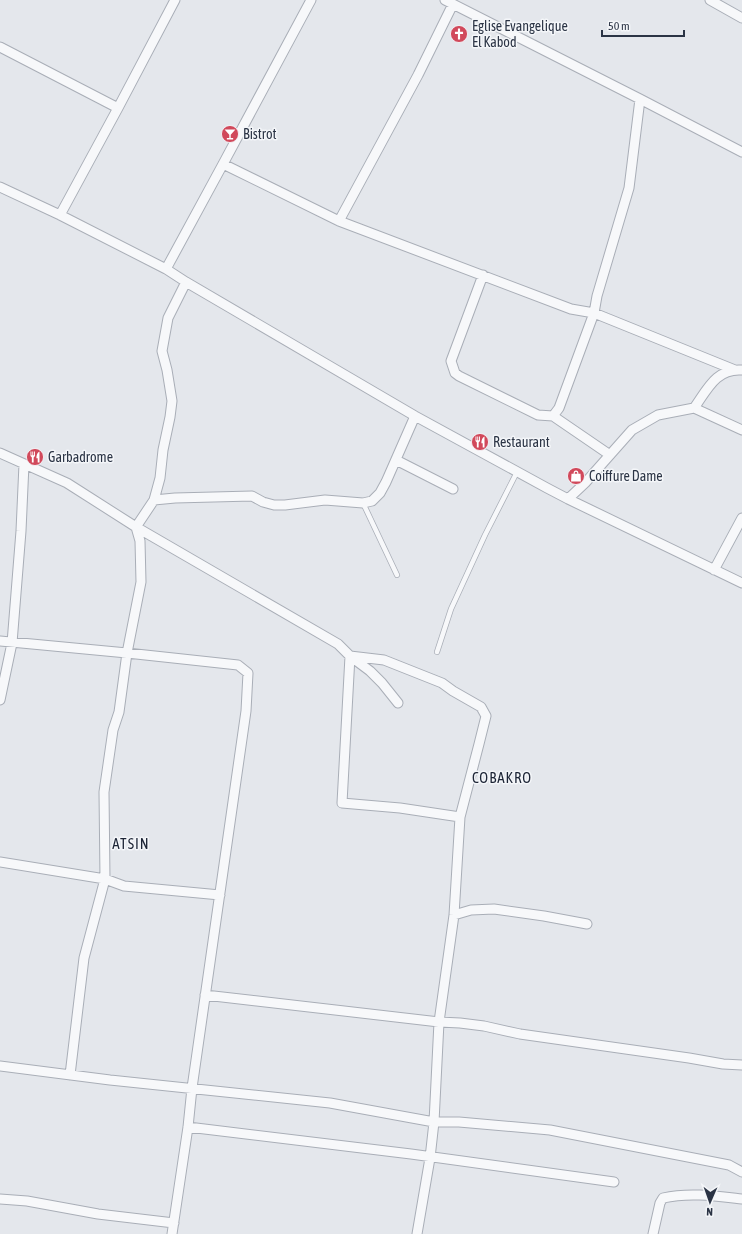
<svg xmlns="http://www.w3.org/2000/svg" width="742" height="1234" viewBox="0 0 742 1234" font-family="'Asap Condensed',sans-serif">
<rect width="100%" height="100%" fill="#e4e7ec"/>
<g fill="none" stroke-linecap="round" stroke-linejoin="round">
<g stroke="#a9aeb7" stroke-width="6">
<path id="lane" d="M 363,503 L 397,575
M 437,652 L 451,609 L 485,535 L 517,472"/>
</g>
<g stroke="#a9aeb7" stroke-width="11">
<path id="street" d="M 445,0 L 640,99 L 742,152
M 710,0 L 742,18
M 0,47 L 118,108
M 223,164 L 339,221 L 571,309 L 594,313 L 597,296 L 629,188 L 640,99
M 0,187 L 60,215 L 166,269 L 186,282 L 415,416 L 547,488 L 568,499 L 742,583
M 60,215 L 118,108 L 175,0
M 339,221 L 418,75 L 453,4
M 166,269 L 223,164 L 311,0
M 483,275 L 451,361 L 455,373 L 459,376 L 538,415 L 553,416 L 559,408 L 594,313 L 735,370
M 694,408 L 742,430
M 553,416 L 610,455
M 0,453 L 67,483 L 136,527 L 338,644 L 350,656 L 370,671 L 382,683 L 398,703
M 396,460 L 453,489
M 568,499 L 585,483 L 632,430 L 658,415 L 694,408 C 707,390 716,368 742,370
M 154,500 L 175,498 L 252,496 L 263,502 L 274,505 L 285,505 L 325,500 L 363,503 L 372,501 L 380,493 L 386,482 L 415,416
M 714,570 L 742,518
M 0,641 L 127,653 L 238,665 L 248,673 L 246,711 L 192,1088 L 188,1127 L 172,1234
M 350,656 L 384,660 L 442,683 L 453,691 L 481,707 L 486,716 L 479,744 L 460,817 L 454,915 L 439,1022 L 434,1122 L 430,1158 L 417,1234
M 350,656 L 342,803 L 400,808 L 460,817
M 0,700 L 12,643 L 21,531 L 24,464
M 0,862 L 105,879 L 124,886 L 220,895
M 454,915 L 471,910 L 494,909 L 544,916 L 587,924
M 205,995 L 439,1022 L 460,1023 L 484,1026 L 520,1034 L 689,1058 L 723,1064 L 742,1065
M 0,1066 L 110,1080 L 330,1103 L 434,1122 L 459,1122 L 550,1130 L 729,1165 L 742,1172
M 70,1075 L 84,958 L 105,879 L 104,792 L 113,730 L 119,712 L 127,653 L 141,582 L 140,541 L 136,527 L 154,500 L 160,478 L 163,450 L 170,417 L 172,401 L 167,370 L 162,351 L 168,318 L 186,282
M 188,1127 L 411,1154 L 614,1182
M 0,1199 L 27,1201 L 98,1214 L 174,1223
M 653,1234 L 660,1203 L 663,1198 C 689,1192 716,1196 742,1199"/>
</g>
<use href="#lane" stroke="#f7f8fa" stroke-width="4.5"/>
<use href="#street" stroke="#f7f8fa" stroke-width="9"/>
</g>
<defs>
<g id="church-disc" transform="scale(0.9)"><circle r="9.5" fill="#d1495b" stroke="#f4f6f9"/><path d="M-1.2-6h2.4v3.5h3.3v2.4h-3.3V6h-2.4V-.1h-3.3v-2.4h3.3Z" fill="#fff"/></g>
<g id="bar-disc" transform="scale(0.9)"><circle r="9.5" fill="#d1495b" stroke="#f4f6f9"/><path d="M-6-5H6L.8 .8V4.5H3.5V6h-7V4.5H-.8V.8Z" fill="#fff"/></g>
<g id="restaurant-disc" transform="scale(0.9)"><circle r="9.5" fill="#d1495b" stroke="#f4f6f9"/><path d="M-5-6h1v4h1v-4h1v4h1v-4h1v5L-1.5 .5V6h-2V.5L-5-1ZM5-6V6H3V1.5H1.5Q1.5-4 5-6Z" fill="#fff"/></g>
<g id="shop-disc" transform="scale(0.9)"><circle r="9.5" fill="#d1495b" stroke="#f4f6f9"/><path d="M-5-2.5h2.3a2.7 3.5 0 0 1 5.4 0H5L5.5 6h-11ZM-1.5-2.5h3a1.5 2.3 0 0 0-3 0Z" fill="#fff"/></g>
</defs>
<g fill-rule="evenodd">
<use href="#church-disc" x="459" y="34"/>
<use href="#bar-disc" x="230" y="134"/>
<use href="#restaurant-disc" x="480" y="442"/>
<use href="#restaurant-disc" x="35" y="457"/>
<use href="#shop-disc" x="576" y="476"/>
</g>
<g text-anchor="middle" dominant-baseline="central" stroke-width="3" stroke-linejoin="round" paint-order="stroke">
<g font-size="14" fill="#2b3445" stroke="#f4f6f9" text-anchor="start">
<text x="472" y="26">Eglise Evangelique<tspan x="472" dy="16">El Kabod</tspan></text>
<text x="243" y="134">Bistrot</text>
<text x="493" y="442">Restaurant</text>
<text x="48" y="457">Garbadrome</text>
<text x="589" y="476">Coiffure Dame</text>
</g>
<g font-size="15" letter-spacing="1" fill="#1d2536" stroke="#f4f6f9">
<text x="502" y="777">COBAKRO</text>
<text x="131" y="843">ATSIN</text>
</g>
</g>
<g transform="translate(710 1202) rotate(182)" stroke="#f4f6f9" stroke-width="3" paint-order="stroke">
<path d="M0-3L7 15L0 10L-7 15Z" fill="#2b3445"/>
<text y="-6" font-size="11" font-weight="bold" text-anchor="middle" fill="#2b3445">N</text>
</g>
<path d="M602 30v6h82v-6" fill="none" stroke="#2b3445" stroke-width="2"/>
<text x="608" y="30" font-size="12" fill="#2b3445" stroke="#f4f6f9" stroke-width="3" paint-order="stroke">50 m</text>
</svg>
